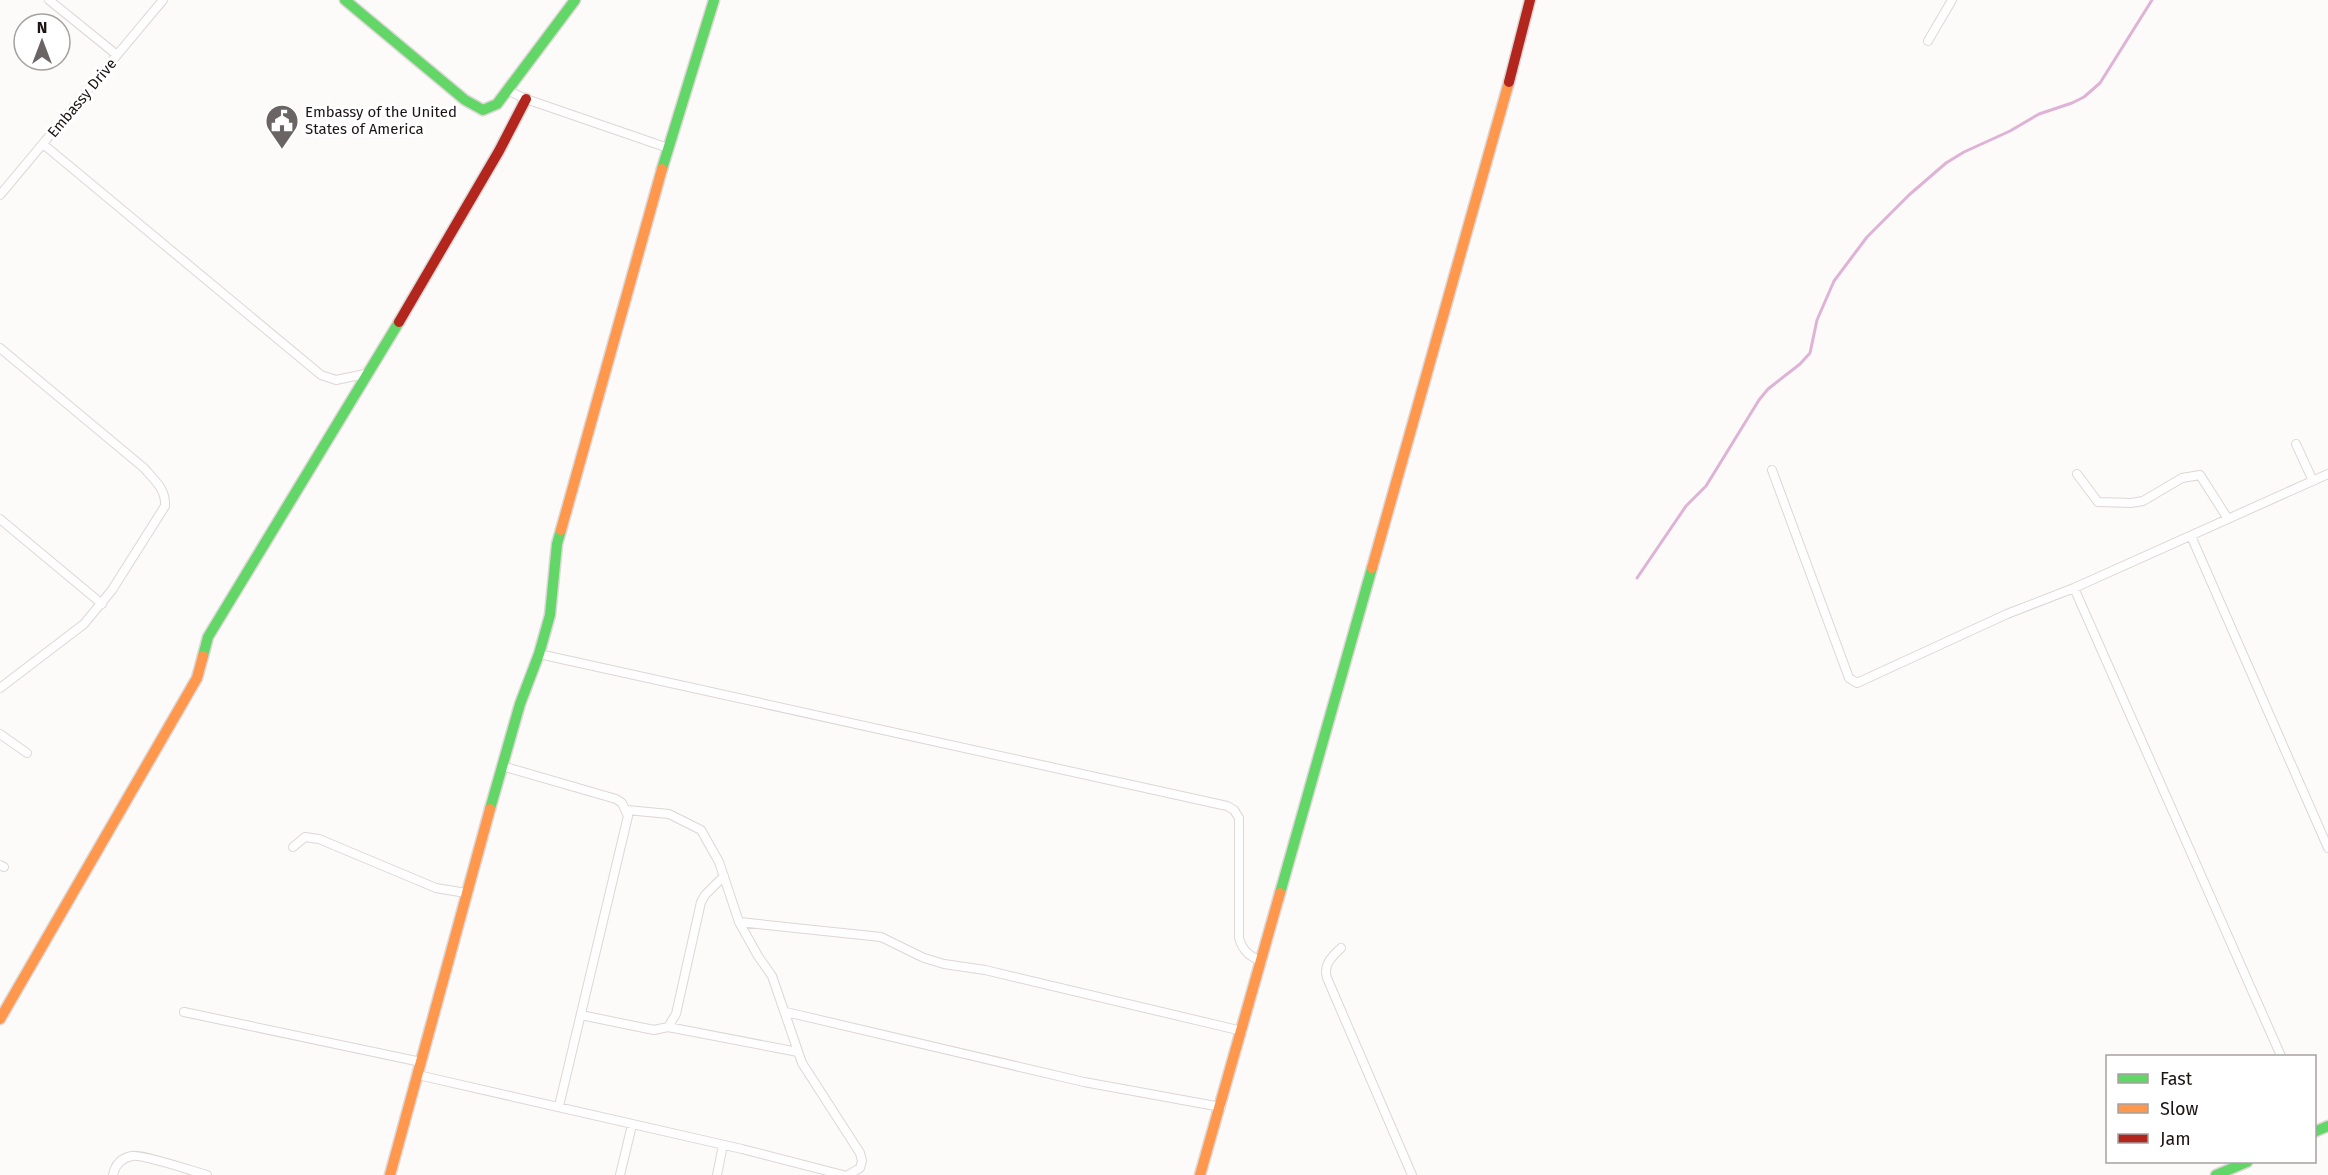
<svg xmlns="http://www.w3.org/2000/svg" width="2328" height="1175" viewBox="0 0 2328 1175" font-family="'Fira Sans',sans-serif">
<rect width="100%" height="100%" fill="#fdfafa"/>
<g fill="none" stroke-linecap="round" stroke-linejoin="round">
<path stroke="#dfb3d5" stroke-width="3" d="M 1637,578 L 1686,506 L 1706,486 L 1759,400 L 1768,389 L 1800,364 L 1810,353 L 1817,320 L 1834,281 L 1867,237 L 1909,195 L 1946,163 L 1964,152 L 2010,131 L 2039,114 L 2072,103 L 2084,97 L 2100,83 L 2152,0"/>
<g stroke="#ddd7d6" stroke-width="10">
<path id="street" d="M 49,0 L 117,55
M 1928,41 L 1952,0
M 507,90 L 526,99 L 668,148
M 43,144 L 321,375 L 336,380 L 365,374
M 0,195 L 163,0
M 0,348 L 144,468 C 155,481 166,489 165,506 L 112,590 L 84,624 L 0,688
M 2296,444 L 2313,481
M 1772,470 L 1849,678 L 1857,683 L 2007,614 L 2074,588 L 2328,474
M 2077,474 L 2098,502 L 2131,503 L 2143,501 L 2182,478 L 2200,475 L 2228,519
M 0,519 L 102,604
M 2191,536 L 2328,848
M 2074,588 L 2281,1056
M 539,654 L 1227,806 L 1234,810 L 1239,818 L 1239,938 C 1243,952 1250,956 1262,962
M 0,734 L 27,753
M 502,766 L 616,799 L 622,803 L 628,816 L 559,1106
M 627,810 L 669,814 L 701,830 L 719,862 L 739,922 L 758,956 L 772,976 L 802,1063 L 860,1153 L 862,1161 L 860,1168 L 848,1175
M 293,847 L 305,837 L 319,839 L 436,888 L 466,893
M 0,865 L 4,867
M 739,922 L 881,937 L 924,958 L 944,964 L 985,970 L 1242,1031
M 1341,948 C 1332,957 1323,964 1327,978 L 1412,1175
M 184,1012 L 421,1062
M 786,1012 L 1084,1082 L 1221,1107
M 581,1015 L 654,1030 L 668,1027 L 676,1014 L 701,902 L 705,895 L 724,876
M 668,1027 L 798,1052
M 418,1075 L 742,1149 L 843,1175
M 113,1175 C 115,1165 121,1158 132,1156 C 143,1154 192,1171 207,1175
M 620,1175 L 632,1125
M 717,1175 L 723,1145"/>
</g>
<g stroke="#ddd7d6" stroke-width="13">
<path id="fast" d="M 345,0 L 465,100 L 483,110 L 497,104 L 575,0
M 662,169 L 714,0
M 203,656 L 208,637 L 399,322
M 490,809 L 520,704 L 539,654 L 550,615 L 557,544 L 561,530
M 1280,893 L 1372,568
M 2314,1132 L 2328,1126
M 2216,1175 L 2247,1162"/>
</g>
<g stroke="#ddd7d6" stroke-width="13">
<path id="slow" d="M 561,530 L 662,169
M 1372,568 L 1509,82
M 0,1019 L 197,678 L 203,656
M 390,1175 L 490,809
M 1200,1175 L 1280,893"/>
</g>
<g stroke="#ddd7d6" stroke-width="13">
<path id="jam" d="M 1509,82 L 1530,0
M 399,322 L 499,151 L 526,99"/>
</g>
<use href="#street" stroke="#fffefe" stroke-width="8"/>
<use href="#fast" stroke="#63d668" stroke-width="10"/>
<use href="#slow" stroke="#ff974d" stroke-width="10"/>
<use href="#jam" stroke="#b3261e" stroke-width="10"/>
</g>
<defs>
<g id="civic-pin" transform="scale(1.725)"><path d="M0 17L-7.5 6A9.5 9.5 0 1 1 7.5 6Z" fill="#6b6464" stroke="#fff"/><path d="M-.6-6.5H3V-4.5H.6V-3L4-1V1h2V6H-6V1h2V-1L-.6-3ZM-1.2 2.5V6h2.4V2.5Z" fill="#fff"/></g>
</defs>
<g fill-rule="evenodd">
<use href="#civic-pin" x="282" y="121"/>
</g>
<g text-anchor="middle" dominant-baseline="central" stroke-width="6" stroke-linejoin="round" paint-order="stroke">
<g font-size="15" fill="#1d1414" stroke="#fff">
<text transform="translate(82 98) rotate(-50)">Embassy Drive</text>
</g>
<g font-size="15" fill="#1d1414" stroke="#fff" text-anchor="start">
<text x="305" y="112">Embassy of the United<tspan x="305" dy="17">States of America</tspan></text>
</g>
</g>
<rect x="2106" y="1055" width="210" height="108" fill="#ffffff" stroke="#a5a1a1" stroke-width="1.5"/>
<rect x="2118" y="1074" width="30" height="9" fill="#63d668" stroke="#a5a1a1" stroke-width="1.5"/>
<text x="2160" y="1085" font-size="18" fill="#1d1414">Fast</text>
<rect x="2118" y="1104" width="30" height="9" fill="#ff974d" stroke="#a5a1a1" stroke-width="1.5"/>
<text x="2160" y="1115" font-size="18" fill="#1d1414">Slow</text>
<rect x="2118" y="1134" width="30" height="9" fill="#b3261e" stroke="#a5a1a1" stroke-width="1.5"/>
<text x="2160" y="1145" font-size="18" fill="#1d1414">Jam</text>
<g transform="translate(42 42)"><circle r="28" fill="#ffffff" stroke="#a5a1a1" stroke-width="1.5"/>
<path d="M0-4.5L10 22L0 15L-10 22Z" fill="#6b6464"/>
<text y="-9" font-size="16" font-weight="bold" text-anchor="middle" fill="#1d1414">N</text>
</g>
</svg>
